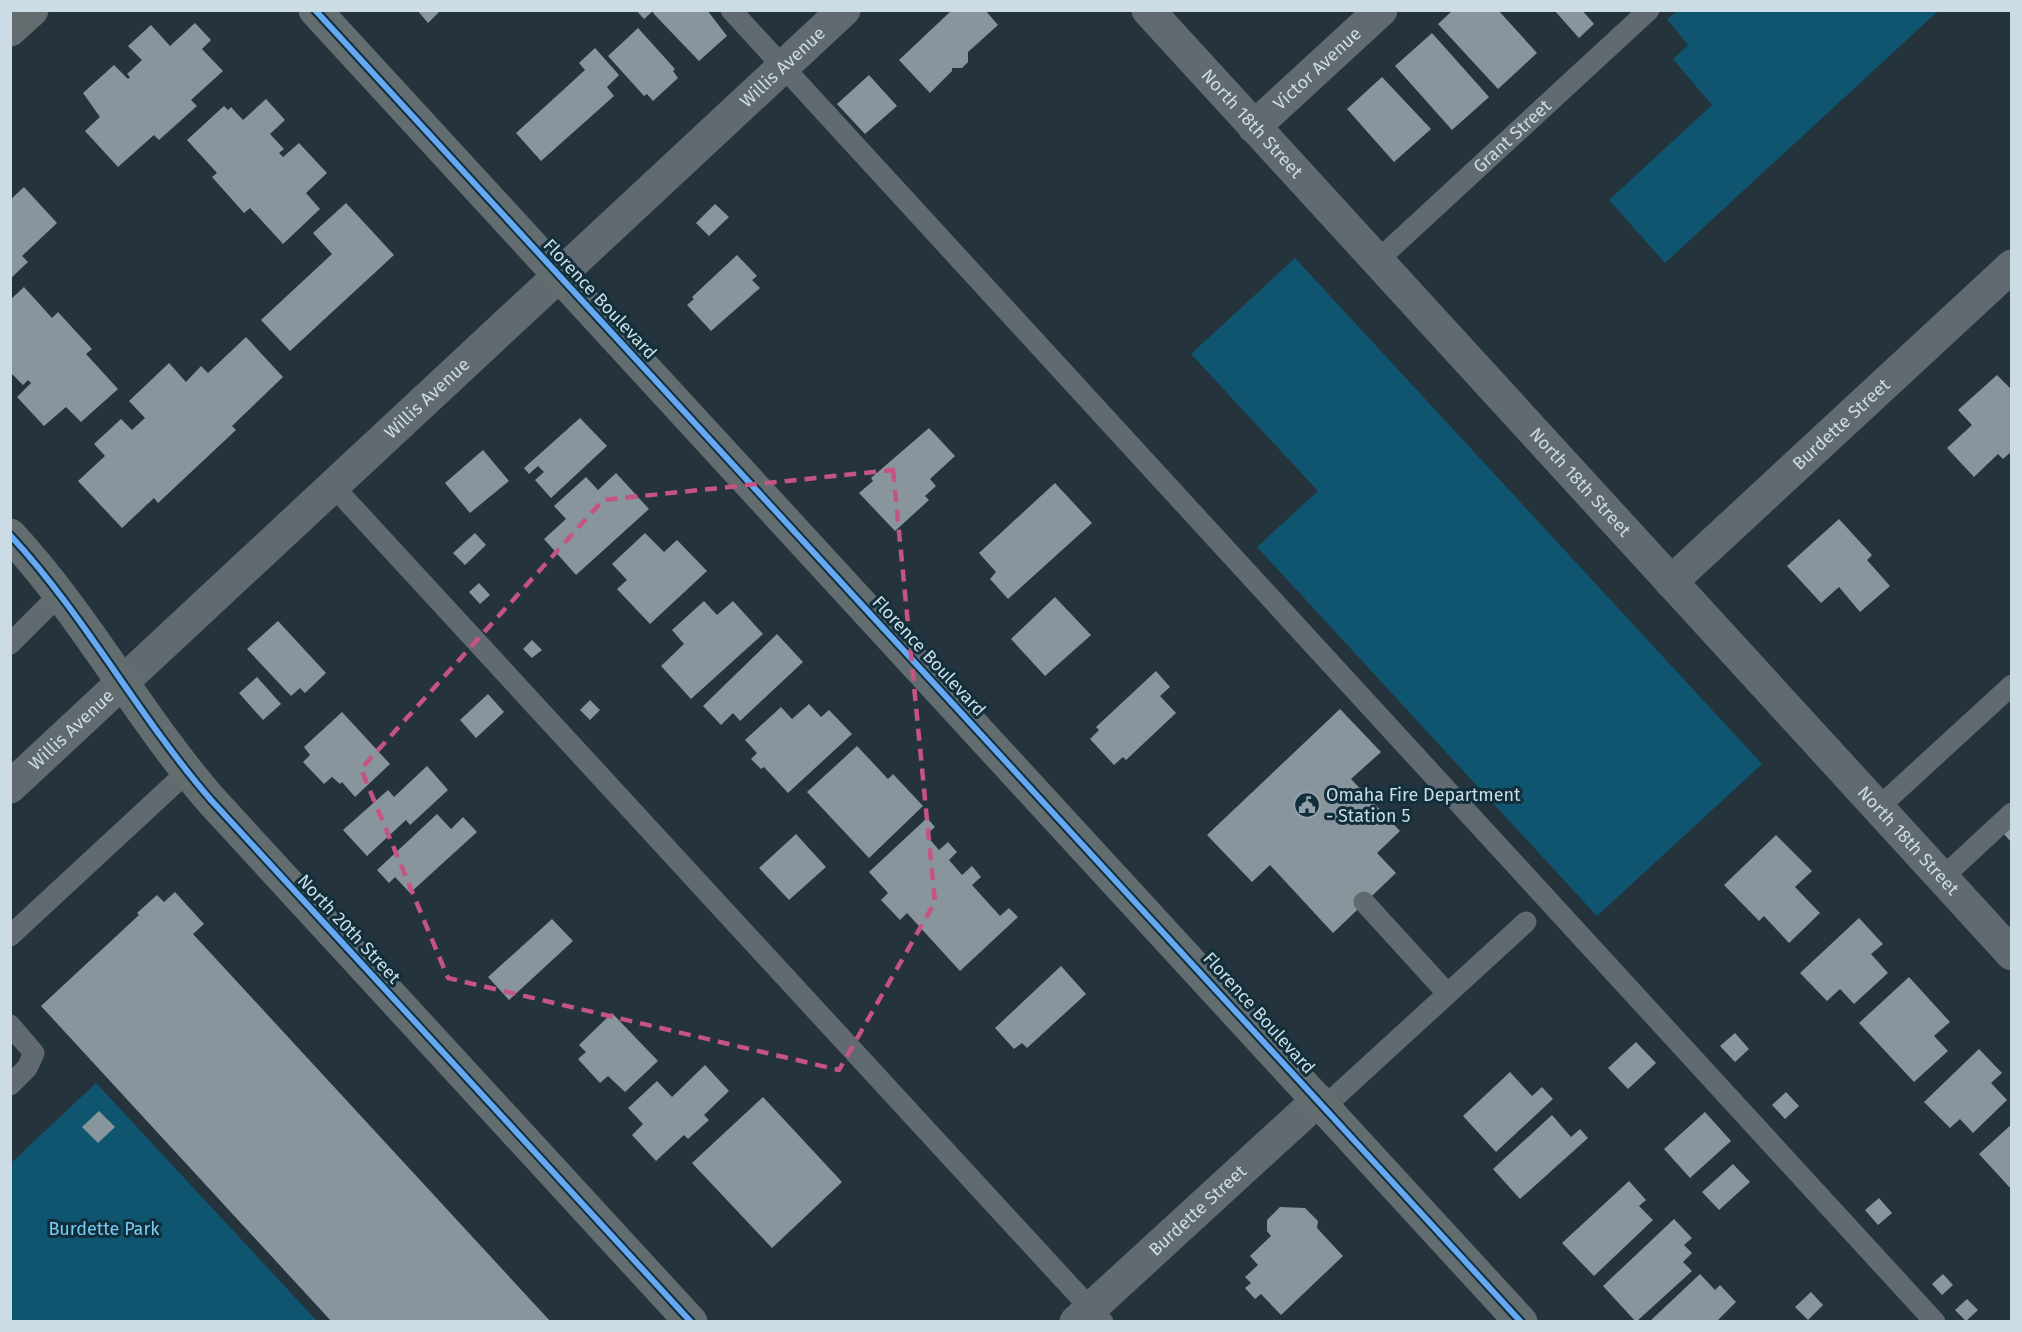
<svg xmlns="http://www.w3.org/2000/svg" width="2022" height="1332" viewBox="0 0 2022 1332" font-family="'Fira Sans',sans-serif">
<rect width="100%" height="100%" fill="#25343c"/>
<path fill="#0f556f" d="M 1677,11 L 1677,10 L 1938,11 L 1665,263 L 1609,200 L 1712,105 L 1673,59 L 1688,45 L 1667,19 Z
M 1295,258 L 1762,764 L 1597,916 L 1257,547 L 1318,491 L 1191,354 Z
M 96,1083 L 317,1321 L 11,1322 L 11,1163 Z"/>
<path fill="#89959c" d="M 417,10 L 441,10 L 428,23 Z
M 636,10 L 654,10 L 644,19 Z
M 656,10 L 707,10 L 727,36 L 699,61 L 653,13 Z
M 952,10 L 985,10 L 998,25 L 968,52 L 968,62 L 962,68 L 952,68 L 952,71 L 930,93 L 899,60 Z
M 1453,10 L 1498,10 L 1537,53 L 1498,89 L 1438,24 Z
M 1554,10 L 1582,10 L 1594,24 L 1579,38 Z
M 195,23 L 211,40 L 202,49 L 223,71 L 191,100 L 197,106 L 159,140 L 154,135 L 118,167 L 85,131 L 100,117 L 83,93 L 114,65 L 128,79 L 130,77 L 127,74 L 142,60 L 128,46 L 151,25 L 170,46 Z
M 638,28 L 675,69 L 673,71 L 678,78 L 653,101 L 647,94 L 644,96 L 608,56 Z
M 1432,33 L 1489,97 L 1452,130 L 1395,66 Z
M 595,48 L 619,75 L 607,87 L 614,96 L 541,161 L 516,133 L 585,70 L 579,63 Z
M 869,75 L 897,106 L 865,134 L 837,104 Z
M 1382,77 L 1431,129 L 1394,162 L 1347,109 Z
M 266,99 L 285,120 L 270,134 L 284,149 L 279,153 L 283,157 L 299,143 L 327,173 L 306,193 L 320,209 L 283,244 L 250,208 L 244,213 L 212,177 L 217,173 L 187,140 L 224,106 L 228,110 L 231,107 L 243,120 Z
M 24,187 L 57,223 L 22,256 L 28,262 L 10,279 L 10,200 Z
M 346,203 L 394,255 L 290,351 L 261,320 L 332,254 L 313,233 Z
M 715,204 L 729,217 L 709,236 L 696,223 Z
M 737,255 L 757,276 L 752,280 L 760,288 L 711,331 L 687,305 L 694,299 L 692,297 Z
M 24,287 L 52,318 L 58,312 L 92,349 L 86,354 L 118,389 L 81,422 L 66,407 L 44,426 L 17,397 L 31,383 L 28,380 L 23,385 L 10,372 L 10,300 Z
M 246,337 L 283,377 L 232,426 L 236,430 L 158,503 L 154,498 L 122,528 L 78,481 L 105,456 L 94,444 L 121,419 L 132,430 L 145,418 L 129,401 L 169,363 L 186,382 L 201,366 L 208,373 Z
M 1997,375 L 2012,390 L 2012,451 L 2003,459 L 1998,454 L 1974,477 L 1947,448 L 1972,425 L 1958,410 Z
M 580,418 L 607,446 L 551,498 L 535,480 L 544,472 L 538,466 L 529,474 L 524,468 Z
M 929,428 L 955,456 L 930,479 L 936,486 L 925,496 L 929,500 L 895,531 L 859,493 L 873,481 L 871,478 Z
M 483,450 L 509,481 L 470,513 L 445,483 Z
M 616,473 L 649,509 L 576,575 L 544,539 L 566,519 L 554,506 L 586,477 L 598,490 Z
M 1055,483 L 1092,523 L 1008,599 L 990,579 L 996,572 L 979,553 Z
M 1839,519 L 1872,555 L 1867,560 L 1890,586 L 1860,612 L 1839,587 L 1821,603 L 1787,566 Z
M 475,533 L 486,545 L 465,565 L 453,553 Z
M 645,533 L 664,552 L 677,540 L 707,571 L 650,624 L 617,589 L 627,580 L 612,564 Z
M 479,583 L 490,595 L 480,604 L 469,592 Z
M 1055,597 L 1091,635 L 1045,676 L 1011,639 Z
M 704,601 L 717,615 L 733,601 L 763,634 L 691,699 L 661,666 L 684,644 L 672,630 Z
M 278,621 L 326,673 L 305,693 L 300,688 L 291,696 L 247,649 Z
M 777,634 L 803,662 L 740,721 L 733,713 L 721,725 L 703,706 Z
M 532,640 L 542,650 L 532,658 L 523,649 Z
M 1156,671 L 1170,687 L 1160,696 L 1176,713 L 1126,760 L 1123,757 L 1114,765 L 1090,739 L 1099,730 L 1096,727 Z
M 257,677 L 281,704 L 263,720 L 239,693 Z
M 488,694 L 504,712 L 476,738 L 460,720 Z
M 590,700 L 600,710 L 590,720 L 580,710 Z
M 809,704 L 821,717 L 829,710 L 852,734 L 788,793 L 764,767 L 761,769 L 751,759 L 757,753 L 745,740 L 781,707 L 792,719 Z
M 1340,709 L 1381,752 L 1351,779 L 1400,831 L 1377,853 L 1396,873 L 1333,933 L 1270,865 L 1252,882 L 1207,835 Z
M 342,712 L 390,764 L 355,797 L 342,782 L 340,784 L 332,777 L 324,784 L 303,762 L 310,755 L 304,747 Z
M 857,746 L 888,779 L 893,774 L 923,806 L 869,858 L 807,792 Z
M 427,766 L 448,790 L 410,825 L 406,820 L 367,856 L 343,830 L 388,790 L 394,797 Z
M 437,814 L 451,829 L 463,817 L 477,832 L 410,893 L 395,877 L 389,883 L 377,870 Z
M 927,818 L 935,827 L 926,835 L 939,850 L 948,842 L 957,852 L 949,860 L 962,875 L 972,866 L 981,877 L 972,885 L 1000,916 L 1009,908 L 1018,917 L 960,971 L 907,913 L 900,920 L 881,900 L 888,893 L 869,872 Z
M 2012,823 L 2012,843 L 2002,832 Z
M 796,834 L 826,867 L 789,900 L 759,868 Z
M 1776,835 L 1812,871 L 1795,887 L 1820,913 L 1789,943 L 1764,916 L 1759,921 L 1724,885 Z
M 175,892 L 204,924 L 193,934 L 551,1322 L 332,1322 L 41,1006 L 139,915 L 137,913 L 157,895 L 164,902 Z
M 1859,918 L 1883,944 L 1871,954 L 1888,973 L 1854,1004 L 1840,989 L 1827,1001 L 1800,973 Z
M 552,919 L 573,941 L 509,1000 L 488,977 Z
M 1061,966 L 1086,994 L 1027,1048 L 1022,1043 L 1014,1049 L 995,1028 Z
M 1909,977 L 1950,1022 L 1934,1036 L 1948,1051 L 1914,1082 L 1859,1023 Z
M 612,1013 L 658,1061 L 625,1092 L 608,1076 L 600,1083 L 578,1059 L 586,1052 L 579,1045 Z
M 1735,1033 L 1749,1049 L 1735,1062 L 1720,1046 Z
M 1636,1042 L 1656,1063 L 1628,1089 L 1608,1068 Z
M 1979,1049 L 2002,1073 L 1991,1083 L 2007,1100 L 1973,1133 L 1960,1119 L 1950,1128 L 1924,1102 Z
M 705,1065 L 729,1091 L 704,1115 L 709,1120 L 688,1139 L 684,1135 L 656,1161 L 632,1135 L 643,1124 L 628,1108 L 657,1081 L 672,1097 Z
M 1510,1072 L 1532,1096 L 1542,1087 L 1553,1099 L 1496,1152 L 1463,1116 Z
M 1786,1092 L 1799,1106 L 1785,1119 L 1772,1105 Z
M 763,1097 L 842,1182 L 772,1248 L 692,1163 Z
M 99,1111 L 115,1127 L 98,1143 L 82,1127 Z
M 1705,1112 L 1731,1141 L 1690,1178 L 1664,1149 Z
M 1552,1115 L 1571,1137 L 1580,1129 L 1588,1138 L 1520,1199 L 1493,1169 Z
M 2012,1124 L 2012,1190 L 1979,1154 Z
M 1733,1164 L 1750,1182 L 1719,1210 L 1702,1192 Z
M 1629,1181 L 1646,1200 L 1639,1206 L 1653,1220 L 1594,1276 L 1562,1243 Z
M 1879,1198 L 1892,1213 L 1878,1225 L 1865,1210 Z
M 1280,1207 L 1305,1208 L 1318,1221 L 1317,1228 L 1343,1256 L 1281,1315 L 1261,1294 L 1255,1299 L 1245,1288 L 1251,1283 L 1245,1277 L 1258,1265 L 1250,1256 L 1271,1236 L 1267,1231 L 1267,1220 Z
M 1674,1219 L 1692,1238 L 1684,1245 L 1692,1253 L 1683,1262 L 1692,1271 L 1636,1322 L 1603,1286 Z
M 1700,1274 L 1715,1290 L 1720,1285 L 1736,1302 L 1716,1322 L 1649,1322 Z
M 1943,1274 L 1953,1285 L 1942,1295 L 1932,1284 Z
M 1811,1292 L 1823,1305 L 1808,1320 L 1795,1307 Z
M 1967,1299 L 1978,1310 L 1966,1321 L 1955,1310 Z"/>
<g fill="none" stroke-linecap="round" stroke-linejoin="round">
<g stroke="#606a70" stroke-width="21">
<path d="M 731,10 L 1935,1322"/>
<path id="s1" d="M 1377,261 L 1649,10"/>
<path d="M 334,487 L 1103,1322"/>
<path d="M 10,644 L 60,594"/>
<path d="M 1878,808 L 2012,685"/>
<path d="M 1942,878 L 2012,813"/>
<path d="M 1364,902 L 1447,993"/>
<path d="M 10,936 L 187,772"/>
<path d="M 10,1025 L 34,1053 L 27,1068 L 10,1085"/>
<path d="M 1324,1107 L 1526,922"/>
</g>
<g stroke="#606a70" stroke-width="33">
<path id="s2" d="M 1148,10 L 2012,954"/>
<path id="s3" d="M 1254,127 L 1381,10"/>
<path id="s4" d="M 1671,582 L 2012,266"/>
<path id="s5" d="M 10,787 L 844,10"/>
<path id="s6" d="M 1076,1322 L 1318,1100"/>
</g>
<path stroke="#636d70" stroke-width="33" d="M 315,10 L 1521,1322
M 10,30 L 32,10
M 10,535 C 86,617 138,716 211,800 L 691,1322"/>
<g stroke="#112e3b" stroke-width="10">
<path id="cycleway" d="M 315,10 L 1521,1322
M 10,535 C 86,617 138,716 211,800 L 691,1322"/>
</g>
<use href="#cycleway" stroke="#66a8f1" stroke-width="6"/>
</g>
<path fill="none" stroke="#c55384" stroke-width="4.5" stroke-dasharray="12 8" stroke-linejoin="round" d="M 893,470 L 935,902 L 839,1070 L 448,978 L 361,769 L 603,500 Z"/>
<defs>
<g id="civic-ring" transform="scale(1.35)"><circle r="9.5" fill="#112e3b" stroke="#92a1a9" stroke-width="1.5"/><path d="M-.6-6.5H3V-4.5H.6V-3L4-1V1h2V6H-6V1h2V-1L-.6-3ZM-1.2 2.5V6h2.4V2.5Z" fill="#92a1a9"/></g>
</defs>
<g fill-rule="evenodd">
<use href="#civic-ring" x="1307" y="805"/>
</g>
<g text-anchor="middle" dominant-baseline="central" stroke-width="6" stroke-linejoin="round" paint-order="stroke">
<g font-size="18" fill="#ccdce4" stroke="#112e3b">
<text stroke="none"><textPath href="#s5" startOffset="1056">Willis Avenue</textPath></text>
<text stroke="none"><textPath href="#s3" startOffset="86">Victor Avenue</textPath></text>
<text stroke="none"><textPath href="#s2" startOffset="154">North 18th Street</textPath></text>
<text stroke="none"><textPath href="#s1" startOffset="184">Grant Street</textPath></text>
<text transform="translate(600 299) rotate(47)">Florence Boulevard</text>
<text stroke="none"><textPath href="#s5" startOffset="570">Willis Avenue</textPath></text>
<text stroke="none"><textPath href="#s4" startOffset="232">Burdette Street</textPath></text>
<text stroke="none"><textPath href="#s2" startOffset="640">North 18th Street</textPath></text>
<text transform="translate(929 656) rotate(47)">Florence Boulevard</text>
<text stroke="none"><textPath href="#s5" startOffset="84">Willis Avenue</textPath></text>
<text stroke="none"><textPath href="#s2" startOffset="1126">North 18th Street</textPath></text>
<text transform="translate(349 929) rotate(47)">North 20th Street</text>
<text transform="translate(1259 1013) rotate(48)">Florence Boulevard</text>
<text stroke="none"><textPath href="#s6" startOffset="165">Burdette Street</textPath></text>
</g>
<g font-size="18" fill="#ccdce4" stroke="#112e3b" text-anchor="start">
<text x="1326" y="795">Omaha Fire Department<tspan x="1326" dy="21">- Station 5</tspan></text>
</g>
<g font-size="18" fill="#79cdf5" stroke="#112e3b">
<text x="104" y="1229">Burdette Park</text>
</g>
</g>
<rect width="2022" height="1332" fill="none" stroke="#ccdce4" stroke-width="24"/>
</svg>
